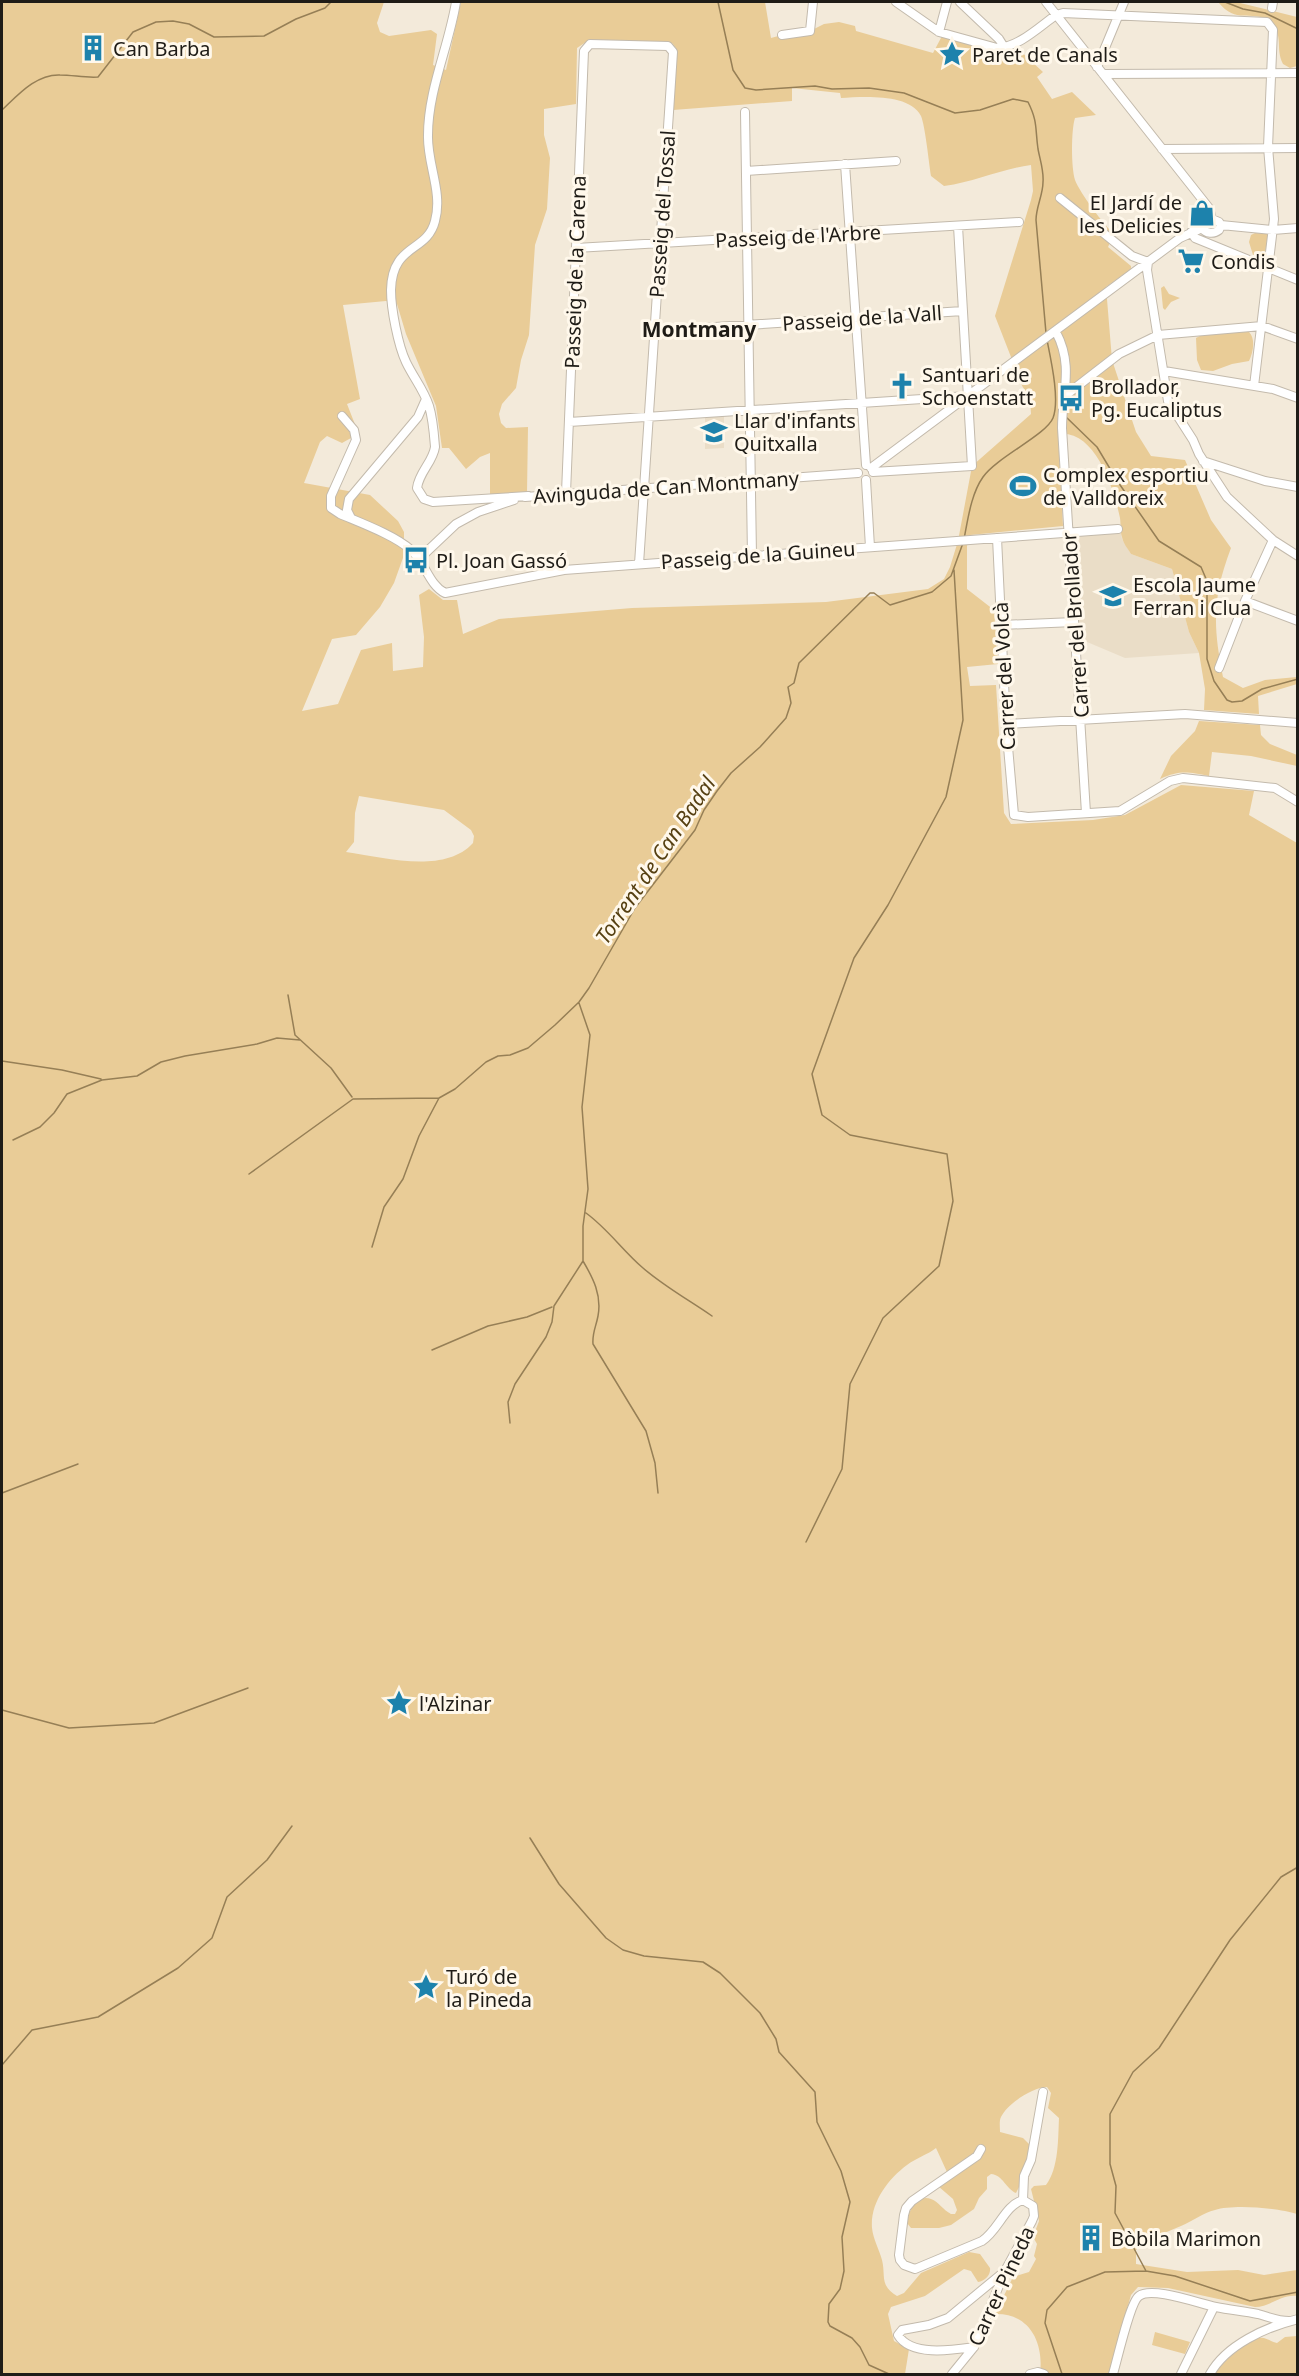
<svg xmlns="http://www.w3.org/2000/svg" width="1299" height="2376" viewBox="0 0 1299 2376" font-family="'Noto Sans',sans-serif">
<rect width="100%" height="100%" fill="#f3eada"/>
<path fill="#eaddc7" d="M 724,416 L 724,448 L 705,449 L 705,417 Z
M 1121,533 L 1122,539 L 1131,554 L 1172,569 L 1189,632 L 1199,653 L 1125,658 L 1080,639 L 1074,543 L 1081,536 Z"/>
<path fill="#e9cc97" fill-rule="evenodd" d="M 2,2 L 384,2 L 377,23 L 380,32 L 389,36 L 431,30 L 437,34 L 433,65 L 446,70 L 461,2 L 765,2 L 771,38 L 782,35 L 810,31 L 824,24 L 839,22 L 855,26 L 856,31 L 933,53 L 942,36 C 960,41 999,58 1016,47 L 1043,72 L 1037,77 L 1052,99 L 1072,92 L 1096,115 L 1075,118 C 1071,130 1071,168 1075,180 C 1080,193 1104,225 1114,234 L 1108,247 L 1131,266 L 1131,269 L 1106,287 L 1112,360 L 1136,432 L 1151,456 L 1185,460 L 1211,520 L 1231,548 C 1212,598 1213,626 1223,677 L 1243,688 L 1265,680 L 1297,677 L 1297,684 L 1258,696 L 1259,714 L 1204,710 L 1205,689 L 1199,653 L 1189,632 L 1172,569 L 1131,554 C 1128,549 1123,543 1122,537 C 1120,531 1121,525 1120,518 C 1114,490 1096,429 1058,434 L 1063,526 L 970,535 L 967,546 L 967,589 L 994,610 L 998,664 L 967,667 L 970,686 L 996,685 L 1004,813 L 1011,824 L 1093,820 L 1125,815 L 1181,785 L 1254,791 L 1249,815 L 1297,843 L 1297,2214 C 1278,2208 1234,2204 1215,2210 C 1203,2213 1193,2221 1181,2226 C 1165,2233 1149,2238 1136,2250 L 1136,2264 L 1187,2272 L 1238,2270 L 1264,2275 L 1297,2270 L 1297,2296 C 1281,2294 1270,2307 1255,2307 L 1168,2288 L 1138,2287 L 1131,2295 L 1109,2374 L 1040,2374 C 1044,2343 1030,2313 995,2314 L 1013,2277 L 1029,2272 L 1036,2259 L 1034,2256 L 1037,2244 L 1033,2237 L 1039,2221 L 1031,2189 L 1034,2186 L 1046,2185 C 1059,2168 1058,2138 1059,2118 L 1048,2108 L 1051,2093 L 1047,2087 C 1033,2087 1007,2104 1001,2117 C 999,2121 1000,2127 1000,2132 L 1023,2138 L 1031,2146 L 1020,2185 L 1016,2193 C 1006,2189 1003,2175 991,2174 L 987,2177 L 987,2189 L 979,2198 L 974,2209 L 951,2225 L 939,2228 L 911,2228 L 907,2223 C 908,2211 917,2194 931,2199 C 939,2202 943,2210 951,2214 L 955,2214 L 957,2210 L 953,2199 L 938,2186 L 947,2172 L 936,2148 C 927,2155 916,2158 907,2165 C 888,2179 870,2203 872,2228 C 873,2239 879,2249 882,2260 C 886,2276 879,2285 897,2296 L 904,2293 L 921,2273 L 969,2252 L 980,2254 L 990,2268 C 991,2275 985,2281 978,2282 L 971,2271 L 964,2269 L 925,2296 L 891,2307 L 888,2314 L 894,2341 L 909,2349 L 905,2374 L 2,2374 ZM 586,42 L 672,43 L 676,48 L 673,110 L 792,101 L 792,88 L 840,93 L 841,98 C 863,97 909,93 921,116 C 925,125 929,163 931,176 L 944,186 C 975,182 1001,169 1031,165 L 1033,191 L 1031,200 L 995,316 L 1011,357 L 1010,364 L 1030,400 L 1031,414 L 972,466 L 958,541 L 950,567 L 944,579 L 928,589 L 826,602 L 632,608 L 499,619 L 463,634 L 457,600 L 443,600 L 429,589 L 419,595 L 424,637 L 423,667 L 393,671 L 392,643 L 361,650 L 338,704 L 302,711 L 332,639 L 356,635 L 380,607 L 394,583 L 404,555 L 404,532 L 398,521 L 370,495 L 304,483 L 320,442 L 327,436 L 342,443 L 351,438 L 356,427 L 347,404 L 360,399 L 343,305 L 386,301 L 397,304 L 406,334 L 436,406 L 442,448 L 449,448 L 466,469 L 480,457 L 490,453 L 490,498 L 527,493 L 528,427 L 506,428 L 501,423 L 499,414 L 502,404 L 516,388 L 521,360 L 529,335 L 535,245 L 547,209 L 550,158 L 544,135 L 544,109 L 576,104 L 577,48 ZM 359,796 L 444,810 L 471,830 L 474,836 L 473,843 C 444,875 383,857 346,852 L 354,842 L 355,813 Z
M 1218,2 L 1236,2 L 1297,17 L 1297,66 L 1290,68 L 1283,64 C 1275,48 1284,37 1271,21 C 1249,9 1237,25 1218,2 Z
M 1255,233 L 1268,234 L 1264,260 L 1253,255 L 1249,242 L 1251,235 Z
M 1164,286 L 1169,294 L 1180,298 L 1171,302 L 1165,310 L 1163,308 L 1161,288 Z
M 1237,332 L 1249,332 C 1256,339 1253,353 1249,361 L 1232,364 L 1213,371 L 1201,370 L 1197,360 L 1196,338 C 1207,331 1225,335 1237,332 Z
M 1199,721 L 1260,725 L 1261,735 L 1270,744 L 1297,755 L 1297,766 L 1251,756 L 1212,752 L 1209,776 C 1188,772 1180,770 1160,779 L 1171,756 L 1195,731 Z
M 1155,2332 L 1190,2342 L 1185,2354 L 1152,2345 Z
M 1297,2336 L 1297,2374 L 1213,2374 C 1221,2365 1246,2340 1259,2338 C 1266,2337 1271,2342 1277,2343 L 1285,2337 Z"/>
<g fill="none" stroke-linecap="round" stroke-linejoin="round">
<path stroke="#967f56" stroke-width="1.5" d="M 718,2 L 733,70 L 745,88 L 756,90 L 815,86 L 832,89 L 869,88 L 904,93 L 955,113 L 980,110 L 1013,99 L 1028,102 C 1038,122 1035,128 1038,149 C 1040,160 1044,171 1043,182 C 1043,195 1036,207 1036,220 L 1046,333
M 1225,2 L 1243,9 L 1265,13 L 1298,29
M 2,110 C 18,95 36,74 60,75 C 73,75 85,78 98,77 L 133,32 L 156,22 L 173,21 L 189,24 L 214,37 L 264,36 L 296,19 L 325,8 L 331,2
M 1065,416 L 1097,447 L 1118,482 L 1159,541 L 1201,567 L 1207,581 L 1207,659 L 1214,681 L 1227,700 L 1232,702 L 1242,701 L 1262,689 L 1298,679
M 964,539 C 968,519 971,494 983,477 C 997,457 1046,435 1053,418 C 1060,400 1051,360 1047,340
M 288,995 L 295,1035 L 331,1068 L 352,1097
M 2,1061 L 62,1070 L 101,1079
M 13,1140 L 40,1127 L 54,1113 L 67,1094 L 102,1080 L 137,1076 L 161,1062 L 185,1056 L 257,1044 L 277,1038 L 300,1040
M 249,1174 L 353,1099 L 439,1098 L 455,1089 L 486,1062 L 498,1056 L 510,1055 L 528,1048 L 555,1025 L 579,1002 L 589,988 L 635,908 L 695,830 L 704,810 L 717,791 L 731,773 L 760,747 L 786,718 L 791,703 L 788,687 L 794,683 L 799,663 L 870,593 L 874,593 L 890,605 L 932,592 L 951,576 L 963,543
M 586,1213 C 608,1229 623,1251 643,1268 C 665,1287 689,1300 712,1316
M 372,1247 L 384,1207 L 403,1179 L 419,1136 L 439,1098
M 583,1261 C 593,1278 602,1295 598,1316 C 596,1327 592,1333 593,1344 L 646,1431 L 655,1463 L 658,1493
M 432,1350 L 488,1326 L 527,1317 L 552,1307
M 510,1423 L 508,1402 L 515,1384 L 546,1337 L 552,1322 L 554,1306 L 583,1261 L 583,1226 L 588,1189 L 582,1107 L 590,1035 L 579,1003
M 2,1493 L 78,1464
M 806,1542 L 842,1469 L 850,1384 L 883,1318 L 939,1266 L 953,1201 L 947,1154 L 850,1135 L 822,1115 L 812,1074 L 854,958 L 888,905 L 946,797 L 963,720 L 954,570
M 2,1710 L 69,1728 L 154,1723 L 248,1688
M 530,1838 L 559,1884 L 606,1938 L 623,1950 L 644,1956 L 703,1962 L 720,1973 L 760,2013 L 776,2039 L 779,2052 L 815,2092 L 817,2122 L 841,2171 L 850,2202 L 842,2237 L 844,2271 L 840,2289 L 829,2304 L 828,2322 L 830,2326 L 852,2338 L 860,2347 L 869,2365 L 889,2374
M 2,2065 L 32,2030 L 98,2017 L 178,1968 L 212,1938 L 227,1897 L 267,1860 L 292,1826
M 1146,2271 L 1115,2213 L 1116,2186 L 1110,2164 L 1110,2114 L 1133,2072 L 1159,2048 L 1230,1940 L 1281,1877 L 1298,1867
M 1062,2374 L 1045,2323 L 1047,2310 L 1067,2287 L 1105,2272 L 1146,2271 L 1175,2276 L 1250,2301 L 1298,2292"/>
<g stroke="#c3baac" stroke-width="10">
<path id="minor" d="M 456,2 C 449,46 428,90 428,135 C 427,164 443,192 435,221 C 427,253 392,243 391,290 C 391,309 398,345 406,362 C 413,377 424,390 429,406 C 433,419 434,434 435,447 C 433,462 419,472 417,488 L 424,499 L 433,502 L 528,496
M 896,2 L 939,32 L 997,48 C 1019,47 1039,27 1056,15 L 1063,13 L 1267,22 L 1273,30 L 1268,147 L 1274,219 L 1254,386
M 960,2 L 999,39 L 1004,47
M 1046,2 L 1209,208 L 1212,219
M 1272,8 L 1273,2
M 939,32 L 947,2
M 782,35 L 810,31 L 813,2
M 1097,67 L 1124,2
M 1103,74 L 1298,73
M 745,112 L 752,556
M 1162,149 L 1298,148
M 845,164 L 866,465
M 746,171 L 896,161
M 1060,198 L 1132,256 L 1148,262 L 1147,270 L 1168,401 L 1193,440 L 1199,454 L 1227,497 L 1273,540 L 1298,556
M 1221,225 L 1273,230 L 1298,228
M 1202,228 C 1206,234 1214,234 1219,230 L 1221,225
M 1191,232 L 1195,238 L 1298,280
M 576,248 L 1019,222
M 654,331 L 963,311
M 1056,332 C 1074,366 1062,393 1062,428 L 1086,813
M 1164,371 L 1273,389 L 1298,398
M 1066,395 L 1119,354 L 1158,335 L 1262,326 L 1298,339
M 342,416 L 354,430 L 356,440 L 331,496 L 331,508 L 340,514 C 361,523 394,535 411,550 C 425,562 429,585 445,593 L 564,570 L 1118,529
M 569,422 L 968,396
M 1203,461 L 1265,481 L 1298,487
M 871,468 L 1180,238 L 1202,228 L 1204,222 L 1212,219 L 1219,222 L 1221,225
M 873,472 L 972,466 L 958,226
M 866,480 L 870,547
M 566,493 L 584,51 L 590,44 L 668,46 L 673,52 L 639,564
M 525,497 L 858,473
M 351,518 L 347,510 L 349,499 L 418,417 L 426,399
M 997,538 L 1006,724 L 1014,815 L 1028,817 L 1120,811 L 1170,781 L 1183,778 L 1275,788 L 1298,802
M 420,558 L 456,524 L 478,512 L 514,500
M 1245,601 L 1298,621
M 1001,625 L 1074,622
M 1219,668 L 1245,601 L 1273,540
M 1006,724 L 1185,714 L 1298,723
M 981,2149 L 977,2156 L 912,2201 L 906,2208 L 904,2215 L 899,2255 L 900,2260 L 904,2265 L 915,2269 L 982,2241 C 998,2231 1005,2205 1023,2200
M 1023,2200 L 1024,2176 L 1031,2160 L 1043,2092
M 974,2347 C 953,2350 911,2357 898,2335 L 902,2330 L 929,2325 L 948,2318 L 1005,2271
M 952,2374 L 974,2347 L 1005,2271 L 1032,2221 L 1034,2216 L 1033,2206 L 1023,2200
M 1030,2374 L 1038,2372 L 1044,2374
M 1113,2374 C 1117,2361 1130,2302 1139,2296 C 1152,2286 1200,2304 1216,2307 C 1230,2310 1244,2311 1258,2314 C 1269,2317 1277,2321 1289,2321
M 1181,2374 L 1214,2307
M 1210,2374 C 1226,2345 1266,2327 1298,2319"/>
</g>
<use href="#minor" stroke="#fff" stroke-width="8"/>
</g>
<defs>
<g id="building-bare" transform="scale(2.07)"><path d="M-4-6H4V6H1V3H-1V6H-4ZM-2.5-4.3h1.7v1.8h-1.7ZM.8-4.3h1.7v1.8H.8ZM-2.5-1h1.7V.8h-1.7ZM.8-1h1.7V.8H.8Z" fill="#1d82ac" stroke="#fff8eb" stroke-width="2.5" paint-order="stroke"/></g>
<g id="sight-bare" transform="scale(2.07)"><path d="M0-6L1.8-2.2L6-1.7L2.9 1.2L3.7 5.4L0 3.3L-3.7 5.4L-2.9 1.2L-6-1.7L-1.8-2.2Z" fill="#1d82ac" stroke="#fff8eb" stroke-width="2.5" paint-order="stroke"/></g>
<g id="shop-bare" transform="scale(2.07)"><path d="M-5-2.5h2.3a2.7 3.5 0 0 1 5.4 0H5L5.5 6h-11ZM-1.5-2.5h3a1.5 2.3 0 0 0-3 0Z" fill="#1d82ac" stroke="#fff8eb" stroke-width="2.5" paint-order="stroke"/></g>
<g id="supermarket-bare" transform="scale(2.07)"><path d="M-6-5.5h2.5l.6 2H6L4.5 2H-2.5L-4.4-4H-6ZM-1.5 3.2a1.3 1.3 0 1 0 .1 0ZM3 3.2a1.3 1.3 0 1 0 .1 0Z" fill="#1d82ac" stroke="#fff8eb" stroke-width="2.5" paint-order="stroke"/></g>
<g id="church-bare" transform="scale(2.07)"><path d="M-1.2-6h2.4v3.5h3.3v2.4h-3.3V6h-2.4V-.1h-3.3v-2.4h3.3Z" fill="#1d82ac" stroke="#fff8eb" stroke-width="2.5" paint-order="stroke"/></g>
<g id="bus-bare" transform="scale(2.07)"><path d="M-5-6H5V4H4V6H2V4H-2V6H-4V4H-5ZM-3.5-4V0h7V-4ZM-3.5 1.2v1.5H-2V1.2ZM2 1.2v1.5H3.5V1.2Z" fill="#1d82ac" stroke="#fff8eb" stroke-width="2.5" paint-order="stroke"/></g>
<g id="school-bare" transform="scale(2.07)"><path d="M0-5L7-2L0 1L-7-2ZM-4 1L0 2.5L4 1V4Q0 6-4 4Z" fill="#1d82ac" stroke="#fff8eb" stroke-width="2.5" paint-order="stroke"/></g>
<g id="stadium-bare" transform="scale(2.07)"><path d="M0-5a6.5 5 0 1 0 0 10a6.5 5 0 1 0 0-10ZM-3.5-1.8h7v3.6h-7Z" fill="#1d82ac" stroke="#fff8eb" stroke-width="2.5" paint-order="stroke"/></g>
</defs>
<g fill-rule="evenodd">
<use href="#building-bare" x="93" y="48"/>
<use href="#sight-bare" x="952" y="54"/>
<use href="#shop-bare" x="1202" y="213"/>
<use href="#supermarket-bare" x="1191" y="261"/>
<use href="#church-bare" x="902" y="386"/>
<use href="#bus-bare" x="1071" y="398"/>
<use href="#school-bare" x="714" y="432"/>
<use href="#stadium-bare" x="1023" y="486"/>
<use href="#bus-bare" x="416" y="560"/>
<use href="#school-bare" x="1113" y="596"/>
<use href="#sight-bare" x="399" y="1703"/>
<use href="#sight-bare" x="426" y="1987"/>
<use href="#building-bare" x="1091" y="2238"/>
</g>
<g text-anchor="middle" dominant-baseline="central" stroke-width="6" stroke-linejoin="round" paint-order="stroke">
<g font-size="20" fill="#1f1c17" stroke="#fff8eb" text-anchor="start">
<text x="113" y="48">Can Barba</text>
<text x="972" y="54">Paret de Canals</text>
<text x="1182" y="202" text-anchor="end">El Jardí de<tspan x="1182" dy="23">les Delicies</tspan></text>
<text x="1211" y="261">Condis</text>
<text x="922" y="374">Santuari de<tspan x="922" dy="23">Schoenstatt</tspan></text>
<text x="1091" y="386">Brollador,<tspan x="1091" dy="23">Pg. Eucaliptus</tspan></text>
<text x="734" y="420">Llar d'infants<tspan x="734" dy="23">Quitxalla</tspan></text>
<text x="1043" y="474">Complex esportiu<tspan x="1043" dy="23">de Valldoreix</tspan></text>
<text x="436" y="560">Pl. Joan Gassó</text>
<text x="1133" y="584">Escola Jaume<tspan x="1133" dy="23">Ferran i Clua</tspan></text>
<text x="419" y="1703">l'Alzinar</text>
<text x="446" y="1976">Turó de<tspan x="446" dy="23">la Pineda</tspan></text>
<text x="1111" y="2238">Bòbila Marimon</text>
</g>
<g font-size="20" fill="#1f1c17" stroke="#fff8eb">
<text transform="translate(662 214) rotate(-86)">Passeig del Tossal</text>
<text transform="translate(798 236) rotate(-3)">Passeig de l'Arbre</text>
<text transform="translate(575 272) rotate(-88)">Passeig de la Carena</text>
<text transform="translate(862 318) rotate(-4)">Passeig de la Vall</text>
<text transform="translate(666 487) rotate(-4)">Avinguda de Can Montmany</text>
<text transform="translate(758 555) rotate(-4)">Passeig de la Guineu</text>
<text transform="translate(1075 625) rotate(-94)">Carrer del Brollador</text>
<text transform="translate(1004 676) rotate(-93)">Carrer del Volcà</text>
<text transform="translate(1001 2286) rotate(-65)">Carrer Pineda</text>
</g>
<g font-size="21" font-weight="bold" fill="#1f1c17" stroke="#fff8eb">
<text x="699" y="329">Montmany</text>
</g>
<g font-size="21" font-style="italic" fill="#564012" stroke="#fff8eb">
<text transform="translate(655 860) rotate(-56)">Torrent de Can Badal</text>
</g>
</g>
<rect width="1299" height="2376" fill="none" stroke="#1f1c17" stroke-width="6"/>
</svg>
